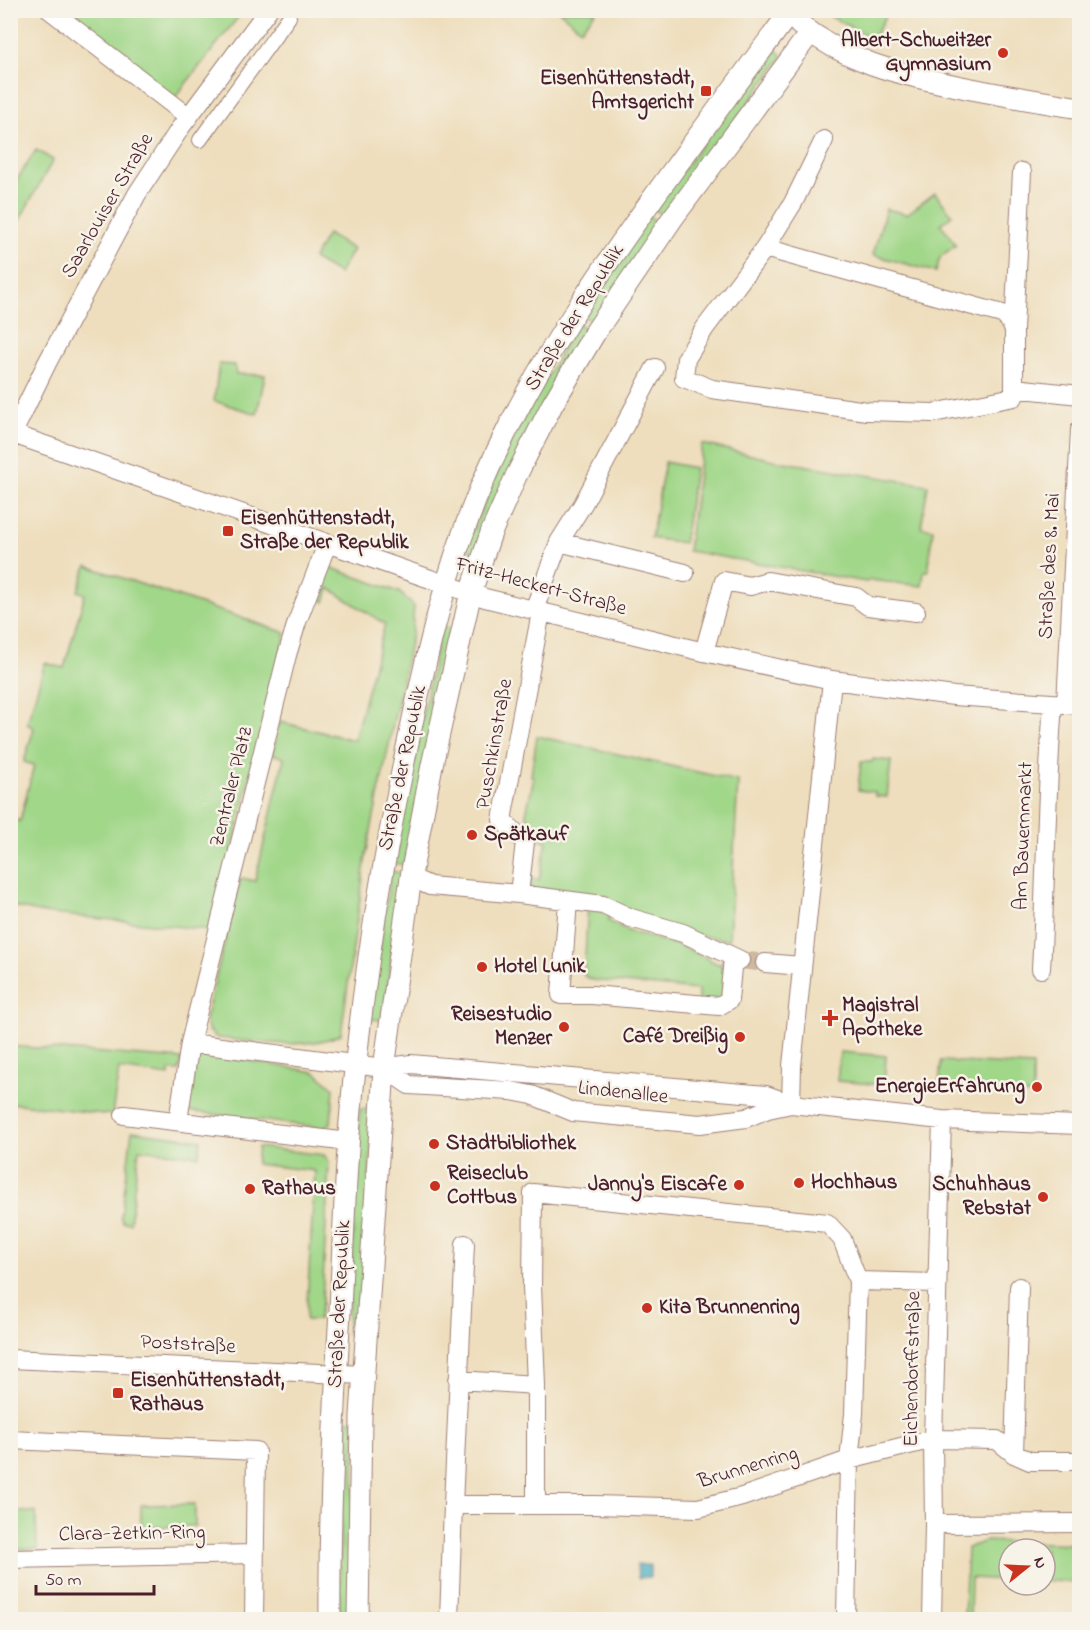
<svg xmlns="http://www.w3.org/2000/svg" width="1090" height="1630" viewBox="0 0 1090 1630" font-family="'Indie Flower',sans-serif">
<rect width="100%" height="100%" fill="#f7f3e8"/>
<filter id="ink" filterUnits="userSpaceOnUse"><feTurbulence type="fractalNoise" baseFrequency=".0167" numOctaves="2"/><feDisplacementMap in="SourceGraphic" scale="12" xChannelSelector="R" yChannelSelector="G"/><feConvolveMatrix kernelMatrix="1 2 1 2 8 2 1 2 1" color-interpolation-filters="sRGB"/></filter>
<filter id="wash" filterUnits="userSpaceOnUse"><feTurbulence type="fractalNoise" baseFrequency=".008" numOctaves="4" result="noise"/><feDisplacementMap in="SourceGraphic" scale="24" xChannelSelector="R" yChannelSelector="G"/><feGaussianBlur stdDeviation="1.35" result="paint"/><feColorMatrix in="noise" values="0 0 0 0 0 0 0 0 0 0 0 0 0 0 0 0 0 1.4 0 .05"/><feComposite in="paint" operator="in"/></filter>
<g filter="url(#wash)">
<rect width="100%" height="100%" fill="#eedebd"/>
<path fill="#a1d789" stroke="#767b5a" stroke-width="1.5" d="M 57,11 L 243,11 L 173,100 Z
M 559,11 L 596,11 L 581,29 Z
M 820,11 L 888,11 L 873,39 Z
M 773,48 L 783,56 L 665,217 L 654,209 Z
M 36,150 L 53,160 L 15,228 L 11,225 L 11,189 Z
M 935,193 L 952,215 L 941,224 L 956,245 L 940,257 L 936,272 L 873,255 L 886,209 L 907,214 Z
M 649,216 L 660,224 L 593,322 L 582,315 Z
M 327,234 L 353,249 L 339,274 L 313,259 Z
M 577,323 L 588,330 L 478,553 L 465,549 L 507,448 Z
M 219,364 L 235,365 L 236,374 L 265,375 L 257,414 L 214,401 Z
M 702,444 L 778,461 L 928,485 L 921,527 L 933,529 L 928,571 L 924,571 L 922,586 L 870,580 L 866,582 L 688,551 Z
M 665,462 L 695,468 L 684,543 L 651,538 Z
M 87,566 L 286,633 L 212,930 L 43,913 L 11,906 L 10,819 L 20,821 L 34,765 L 24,762 L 34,728 L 27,724 L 45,663 L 64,668 L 85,594 L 78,591 Z
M 326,566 L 399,592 L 414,606 L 412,633 L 366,855 L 341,1034 C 308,1051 253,1041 217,1038 L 209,1031 L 205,1020 L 241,878 L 255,881 L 284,758 L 272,754 L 280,722 L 354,740 L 385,624 L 329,588 L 325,602 L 316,596 Z
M 441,626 L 454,629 L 405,865 L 392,863 Z
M 537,736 L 738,781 L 729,940 L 683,933 L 612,910 L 608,921 L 628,931 L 681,946 L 720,965 L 727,953 L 729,1000 L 698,1005 L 698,990 L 593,980 L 584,976 L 588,903 L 532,889 L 529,878 L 539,880 L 547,841 L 536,839 L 526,814 L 534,777 L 531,776 Z
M 873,759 L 891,761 L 887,797 L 875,796 L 875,792 L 858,790 L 861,762 L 872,762 Z
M 391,871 L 403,873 L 383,1020 L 369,1019 Z
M 10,1046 L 182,1059 L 179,1071 L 170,1070 L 169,1076 L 119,1069 L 112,1115 L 11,1103 Z
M 840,1052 L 886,1056 L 884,1085 L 837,1081 Z
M 196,1054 L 227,1057 L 315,1072 L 334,1088 L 331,1123 L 323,1128 L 187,1111 Z
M 941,1061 L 1033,1066 L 1033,1095 L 939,1089 Z
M 360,1109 L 373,1110 L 361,1334 L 347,1334 Z
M 132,1131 L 201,1140 L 199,1156 L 139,1149 L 130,1223 L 123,1222 L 121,1217 Z
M 258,1147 L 324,1155 L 329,1161 L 322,1303 L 318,1320 L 306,1320 L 315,1171 L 256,1164 Z
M 343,1420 L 355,1421 L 352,1615 L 339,1616 Z
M 195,1504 L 195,1526 L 141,1527 L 141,1505 Z
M 15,1512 L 36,1512 L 37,1549 L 17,1549 Z
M 985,1541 L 1079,1544 L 1079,1582 L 1045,1581 L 1045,1549 L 1009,1549 L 1009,1580 L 971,1578 L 970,1619 L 964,1619 L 967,1548 Z"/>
<path fill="#40abbf" stroke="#456575" stroke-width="1.5" d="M 637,1565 L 650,1565 L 650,1577 L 638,1578 Z"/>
</g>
<g filter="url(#ink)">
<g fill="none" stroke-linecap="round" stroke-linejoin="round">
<path stroke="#cdb8a0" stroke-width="18" stroke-dasharray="18 9" stroke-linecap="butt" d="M 740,960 L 765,963"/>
<g stroke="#9c7e74" stroke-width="16">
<path id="pedestrian" d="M 200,140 L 289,17"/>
</g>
<g stroke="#9c7e74" stroke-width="20">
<path id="minor" d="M 50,10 L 189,117
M 765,248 L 1002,314 L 1009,320 L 1014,330 L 1014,397 L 933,413 L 867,411 L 712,389 L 684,378 L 686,359 L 705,328 Z
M 765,248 L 793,203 L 824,140
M 1014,330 L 1022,172
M 655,368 L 583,504 L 559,542 L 685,573
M 1014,388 L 1080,395
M 10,433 L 485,598 L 704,652 L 832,680 L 954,696 L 1080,705
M 10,439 L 47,363 L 137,194 L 181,127 L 268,10
M 534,610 L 559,542
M 541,612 L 502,820 L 525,842 L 519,894 L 603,905 L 631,918 L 683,933 L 740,960
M 704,652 L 724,581 L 750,586 L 768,581 L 856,597 L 868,606 L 916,612
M 1066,704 L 1080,430
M 412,878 L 430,886 L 519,894
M 568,901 L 561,995 L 592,995 L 719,1006 L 729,1000 L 733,957
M 765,963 L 802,966
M 1041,969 C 1046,880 1046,792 1053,704
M 190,1043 L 384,1068 L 411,1064 L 766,1095 L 791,1104 L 942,1120 L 1080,1125
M 384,1068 L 409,1085 L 511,1091 L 532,1095 L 573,1112 L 700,1124 L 746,1118 L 768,1109 L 791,1104
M 791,1104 L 792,1066 L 832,680
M 124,1115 L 349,1142
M 178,1121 L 190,1043 L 287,655 L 297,622 L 327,544
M 858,1281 L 937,1283
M 10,1359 L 364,1375
M 458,1380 L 536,1385 L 536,1505
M 536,1385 L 532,1286 L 533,1193 L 827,1223 L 842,1239 L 858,1281 L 854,1414 L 849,1460 L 846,1620
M 10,1440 L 256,1451 L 254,1620
M 1014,1454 L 1019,1287
M 453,1505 L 465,1244
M 934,1524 L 1080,1523
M 10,1559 L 254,1554
M 449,1620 L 453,1505 L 595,1505 L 698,1508 L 742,1497 L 849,1460 L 933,1439 L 997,1440 L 1014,1454 L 1030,1461 L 1080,1461
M 932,1620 L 934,1524 L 933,1439 L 942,1120"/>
</g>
<g stroke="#9c7e74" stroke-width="23">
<path id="tertiary" d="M 799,24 C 846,61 895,73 952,85 C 994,94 1037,101 1080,108
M 330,1620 C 329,1516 334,1413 340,1310 C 344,1227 346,1144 356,1061 C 366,964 382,868 402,772 C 424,662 448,553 497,451 C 547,345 616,248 685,154 C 719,108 753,61 788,15
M 358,1620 L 361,1416 L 384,1068 L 412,870 L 432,765 L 471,592 L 491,533 L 516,476 L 552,405 L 596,331 L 672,219 L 810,33"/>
</g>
<use href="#pedestrian" stroke="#fff" stroke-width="14"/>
<use href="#minor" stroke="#fff" stroke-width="18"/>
<use href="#tertiary" stroke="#fff" stroke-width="21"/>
</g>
</g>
<g fill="#c8321e" stroke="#f7f3e8" stroke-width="2">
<circle cx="1003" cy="53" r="6"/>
<rect x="700" y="85" width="12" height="12" rx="3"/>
<rect x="222" y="525" width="12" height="12" rx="3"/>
<circle cx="472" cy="835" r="6"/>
<circle cx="482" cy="967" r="6"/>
<path d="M827 1009h6v6h6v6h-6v6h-6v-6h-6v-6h6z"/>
<circle cx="564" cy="1027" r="6"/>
<circle cx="740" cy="1037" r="6"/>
<circle cx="1037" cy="1087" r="6"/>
<circle cx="434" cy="1144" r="6"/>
<circle cx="799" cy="1183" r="6"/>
<circle cx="739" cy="1185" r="6"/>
<circle cx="435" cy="1186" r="6"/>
<circle cx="250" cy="1189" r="6"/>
<circle cx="1043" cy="1197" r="6"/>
<circle cx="647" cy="1308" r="6"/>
<rect x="112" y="1387" width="12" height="12" rx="3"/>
</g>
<g text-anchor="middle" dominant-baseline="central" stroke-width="5" stroke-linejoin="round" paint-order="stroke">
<g font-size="21" font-weight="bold" fill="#4a1f2b" stroke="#f7f3e8" text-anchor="start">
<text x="991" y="41" text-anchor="end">Albert-Schweitzer<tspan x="991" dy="24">Gymnasium</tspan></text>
<text x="694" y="79" text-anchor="end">Eisenhüttenstadt,<tspan x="694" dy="24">Amtsgericht</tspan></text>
<text x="240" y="519">Eisenhüttenstadt,<tspan x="240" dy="24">Straße der Republik</tspan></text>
<text x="484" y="835">Spätkauf</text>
<text x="494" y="967">Hotel Lunik</text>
<text x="842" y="1006">Magistral<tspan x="842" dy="24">Apotheke</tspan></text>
<text x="552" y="1015" text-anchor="end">Reisestudio<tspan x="552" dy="24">Menzer</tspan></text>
<text x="728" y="1037" text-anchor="end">Café Dreißig</text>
<text x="1025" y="1087" text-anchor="end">EnergieErfahrung</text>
<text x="446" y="1144">Stadtbibliothek</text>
<text x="447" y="1174">Reiseclub<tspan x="447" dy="24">Cottbus</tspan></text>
<text x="811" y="1183">Hochhaus</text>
<text x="727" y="1185" text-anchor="end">Janny's Eiscafe</text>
<text x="1031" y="1185" text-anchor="end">Schuhhaus<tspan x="1031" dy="24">Rebstat</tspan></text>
<text x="262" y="1189">Rathaus</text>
<text x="659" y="1308">Kita Brunnenring</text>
<text x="130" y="1381">Eisenhüttenstadt,<tspan x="130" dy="24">Rathaus</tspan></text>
</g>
<g font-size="21" fill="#4a1f2b" stroke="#f7f3e8">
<text transform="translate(108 206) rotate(-60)">Saarlouiser Straße</text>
<text transform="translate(575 318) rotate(-58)">Straße der Republik</text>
<text transform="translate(1050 566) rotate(-87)">Straße des 8. Mai</text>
<text transform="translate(541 587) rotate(15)">Fritz-Heckert-Straße</text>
<text transform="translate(495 744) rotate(-80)">Puschkinstraße</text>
<text transform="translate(403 768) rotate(-78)">Straße der Republik</text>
<text transform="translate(232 787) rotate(-76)">Zentraler Platz</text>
<text transform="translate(1024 836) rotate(-88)">Am Bauernmarkt</text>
<text transform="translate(623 1093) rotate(6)">Lindenallee</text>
<text transform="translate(340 1304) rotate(-87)">Straße der Republik</text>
<text transform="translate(188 1345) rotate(3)">Poststraße</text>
<text transform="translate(913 1369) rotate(-89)">Eichendorffstraße</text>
<text transform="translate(748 1468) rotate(-17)">Brunnenring</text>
<text transform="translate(132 1534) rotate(-1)">Clara-Zetkin-Ring</text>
</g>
</g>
<rect width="1090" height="1630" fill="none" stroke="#f7f3e8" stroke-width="36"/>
<g transform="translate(1027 1567) rotate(72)"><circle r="28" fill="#f7f3e8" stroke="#b29e9c" stroke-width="1.5"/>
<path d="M0-4.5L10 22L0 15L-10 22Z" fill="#c8321e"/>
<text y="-9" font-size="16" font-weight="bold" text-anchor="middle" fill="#4a1f2b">N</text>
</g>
<path d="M36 1585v9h118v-9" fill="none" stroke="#4a1f2b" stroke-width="3"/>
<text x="45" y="1585" font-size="18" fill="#4a1f2b" stroke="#f7f3e8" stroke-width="4.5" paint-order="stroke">50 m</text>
</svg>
